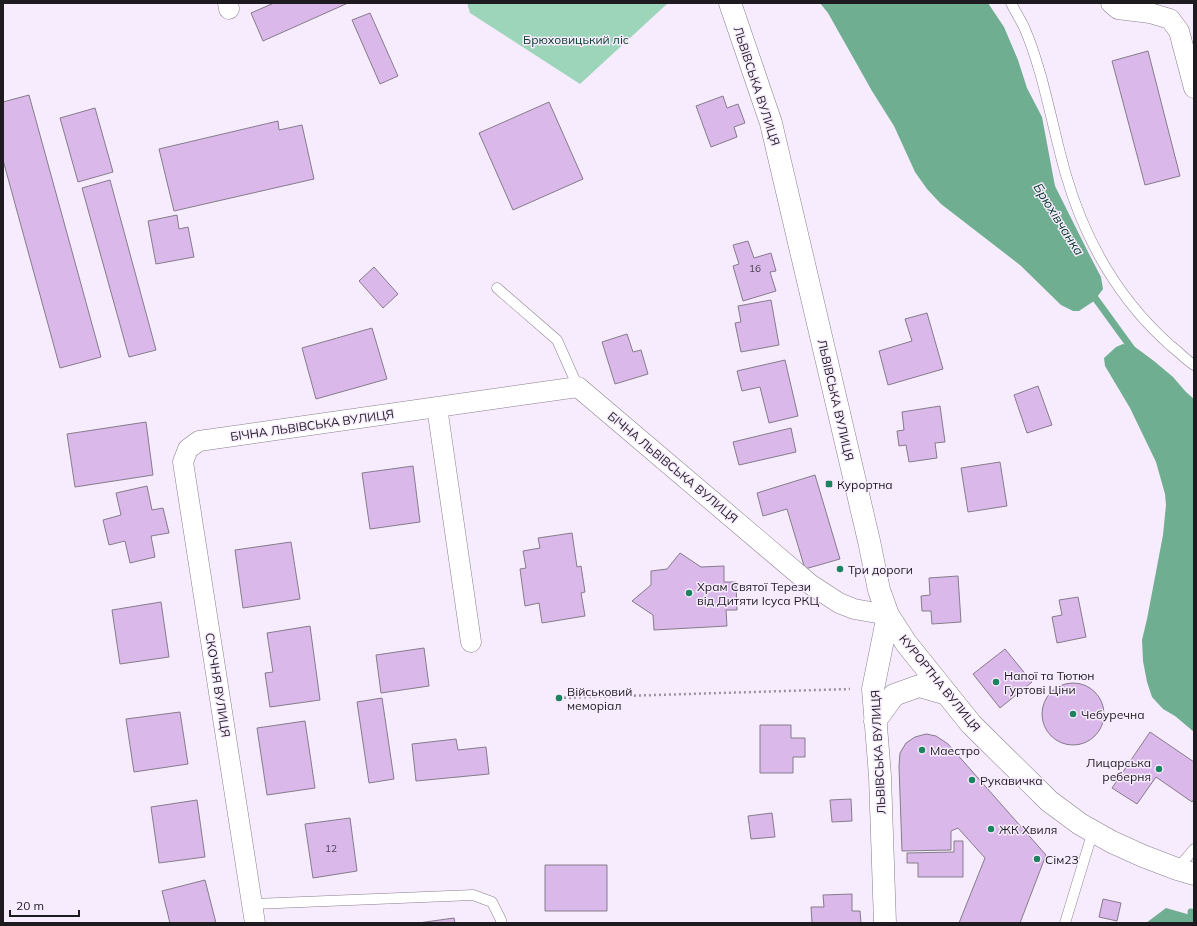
<svg xmlns="http://www.w3.org/2000/svg" width="1197" height="926" viewBox="0 0 1197 926" font-family="Mulish,sans-serif">
<rect width="100%" height="100%" fill="#f7ecfd"/>
<path fill="#9cd5ba" d="M 467,3 L 668,3 L 580,84 L 470,13 Z"/>
<path fill="#70ae91" d="M 820,3 L 988,3 L 1004,27 L 1018,60 L 1027,88 L 1042,117 L 1055,186 L 1088,252 L 1101,277 L 1103,289 L 1094,301 L 1079,311 L 1073,311 L 1061,305 L 1020,265 L 941,204 L 927,189 L 915,172 L 894,126 L 872,91 L 828,13 Z
M 1123,344 L 1135,347 L 1154,361 L 1173,377 L 1186,392 L 1194,399 L 1194,732 L 1175,716 L 1163,709 L 1152,697 L 1147,682 L 1143,661 L 1142,640 L 1147,619 L 1163,535 L 1166,505 L 1165,494 L 1156,462 L 1130,408 L 1105,366 L 1104,358 L 1116,347 Z
M 1166,908 L 1194,916 L 1194,923 L 1146,923 Z"/>
<g fill="none" stroke-linecap="round" stroke-linejoin="round">
<path stroke="#70ae91" stroke-width="7" d="M 1090,291 L 1135,353
M 1191,912 L 1192,923"/>
</g>
<path fill="#dab8ea" stroke="#857c8a" d="M 274,3 L 348,3 L 263,41 L 251,13 Z
M 370,13 L 398,76 L 380,84 L 352,20 Z
M 1148,51 L 1180,176 L 1145,185 L 1112,61 Z
M 29,95 L 101,357 L 60,368 L 3,160 L 3,102 Z
M 723,96 L 727,108 L 738,104 L 745,123 L 734,127 L 737,137 L 711,147 L 696,106 Z
M 549,102 L 583,179 L 513,210 L 479,133 Z
M 95,108 L 113,172 L 78,182 L 60,118 Z
M 278,121 L 279,130 L 302,125 L 314,179 L 174,211 L 159,149 Z
M 110,180 L 156,350 L 129,357 L 82,188 Z
M 177,215 L 179,229 L 188,227 L 194,257 L 156,264 L 148,221 Z
M 748,241 L 754,258 L 771,253 L 776,271 L 770,272 L 776,291 L 743,301 L 733,266 L 739,264 L 733,245 Z
M 374,267 L 398,294 L 383,308 L 359,281 Z
M 771,300 L 779,345 L 741,352 L 735,323 L 741,322 L 738,306 Z
M 927,313 L 943,369 L 888,385 L 879,351 L 912,341 L 905,319 Z
M 372,328 L 387,379 L 316,399 L 302,348 Z
M 627,334 L 633,352 L 641,350 L 648,374 L 615,384 L 602,342 Z
M 785,360 L 798,416 L 769,423 L 760,387 L 742,391 L 737,371 Z
M 1038,386 L 1052,425 L 1027,433 L 1014,395 Z
M 940,406 L 945,442 L 935,443 L 937,458 L 909,462 L 906,445 L 899,446 L 897,431 L 904,430 L 902,412 Z
M 146,422 L 153,475 L 75,487 L 67,434 Z
M 791,428 L 796,452 L 739,465 L 733,442 Z
M 1000,462 L 1007,506 L 968,512 L 961,468 Z
M 413,466 L 420,522 L 370,529 L 362,473 Z
M 815,475 L 840,559 L 805,569 L 787,509 L 763,516 L 757,493 Z
M 147,486 L 152,510 L 163,508 L 169,533 L 151,536 L 155,557 L 130,563 L 125,541 L 109,545 L 103,520 L 121,515 L 116,493 Z
M 572,533 L 577,567 L 581,566 L 585,592 L 581,593 L 585,616 L 542,623 L 539,603 L 525,606 L 520,569 L 526,568 L 523,551 L 540,548 L 538,538 Z
M 291,542 L 300,599 L 243,608 L 235,550 Z
M 680,553 L 701,567 L 724,566 L 724,582 L 736,582 L 737,610 L 726,610 L 727,626 L 654,630 L 653,615 L 632,601 L 651,585 L 651,571 L 667,569 Z
M 958,576 L 961,622 L 932,624 L 931,611 L 922,611 L 921,596 L 930,595 L 929,578 Z
M 1078,597 L 1086,637 L 1057,643 L 1052,617 L 1062,615 L 1059,600 Z
M 161,602 L 169,657 L 120,664 L 112,610 Z
M 310,626 L 320,700 L 270,707 L 265,673 L 273,672 L 267,633 Z
M 424,648 L 429,686 L 381,693 L 376,655 Z
M 1005,649 L 1032,682 L 1000,708 L 973,674 Z
M1042 714a31 31 0 1 1 62 0a31 31 0 1 1-62 0Z
M 382,698 L 394,779 L 369,783 L 357,702 Z
M 180,712 L 188,764 L 134,772 L 126,719 Z
M 305,721 L 315,788 L 267,795 L 257,728 Z
M 760,725 L 791,725 L 791,738 L 805,738 L 805,757 L 793,757 L 793,773 L 760,773 Z
M 1150,732 L 1194,762 L 1194,799 L 1192,802 L 1156,777 L 1137,804 L 1112,788 Z
M 926,734 L 936,736 L 948,744 L 1046,855 L 1020,923 L 959,923 L 985,858 L 958,828 L 951,831 L 951,850 L 902,851 L 899,766 L 900,753 L 906,743 L 915,737 Z
M 456,739 L 458,750 L 486,747 L 489,774 L 416,781 L 412,744 Z
M 851,799 L 852,821 L 832,822 L 830,800 Z
M 197,800 L 205,857 L 159,863 L 151,807 Z
M 772,813 L 775,837 L 751,839 L 748,816 Z
M 350,818 L 357,871 L 313,878 L 305,824 Z
M 954,841 L 963,841 L 963,877 L 918,877 L 918,863 L 907,863 L 907,853 L 954,852 Z
M 545,865 L 607,865 L 607,911 L 545,911 Z
M 205,880 L 216,923 L 170,923 L 162,891 Z
M 852,894 L 852,911 L 860,911 L 861,923 L 811,923 L 812,923 L 811,907 L 824,907 L 823,895 Z
M 1103,899 L 1121,903 L 1117,921 L 1099,917 Z
M 454,918 L 455,923 L 418,923 Z"/>
<g fill="none" stroke-linecap="round" stroke-linejoin="round">
<g stroke="#887e8c" stroke-width="11">
<path id="service" d="M 1011,3 C 1015,11 1020,19 1024,27 C 1044,73 1052,127 1066,175 C 1085,241 1120,301 1171,346 C 1179,352 1186,360 1194,365
M 497,288 L 557,340 L 578,387
M 1177,869 L 1194,849
M 252,904 L 473,895 L 492,902 L 501,920 L 501,923
M 1065,923 L 1093,831"/>
</g>
<g stroke="#887e8c" stroke-width="21">
<path id="minor" d="M 228,3 L 229,9
M 1111,3 L 1118,9 L 1150,13 L 1170,19 L 1179,31 L 1194,88
M 437,407 L 471,642
M 255,923 L 183,462 L 188,449 L 199,441 L 578,387 L 810,584 L 839,603 L 854,609 L 888,615"/>
</g>
<g stroke="#887e8c" stroke-width="23">
<path id="tertiary" d="M 875,721 L 894,695 L 919,686 L 947,694
M 885,923 L 880,776 L 873,689 L 888,615"/>
</g>
<g stroke="#887e8c" stroke-width="23">
<path id="secondary" d="M 730,3 L 771,123 L 869,541 L 879,590 L 888,615 L 906,643 L 971,724 L 1049,801 L 1080,824 L 1112,842 L 1143,856 L 1177,869 L 1194,874"/>
</g>
<path stroke="#9a929e" stroke-width="2.5" stroke-dasharray="2 3" stroke-linecap="butt" d="M 559,698 L 850,689"/>
<use href="#service" stroke="#fff" stroke-width="10"/>
<use href="#minor" stroke="#fff" stroke-width="20"/>
<use href="#tertiary" stroke="#fff" stroke-width="22"/>
<use href="#secondary" stroke="#fff" stroke-width="22"/>
</g>
<g fill="#1b835e" stroke="#f7ecfd" stroke-width="1.5">
<rect x="825" y="480" width="8" height="8" rx="2"/>
<circle cx="840" cy="569" r="4"/>
<circle cx="689" cy="593" r="4"/>
<circle cx="996" cy="682" r="4"/>
<circle cx="559" cy="698" r="4"/>
<circle cx="1073" cy="714" r="4"/>
<circle cx="922" cy="750" r="4"/>
<circle cx="1159" cy="769" r="4"/>
<circle cx="972" cy="780" r="4"/>
<circle cx="991" cy="829" r="4"/>
<circle cx="1037" cy="859" r="4"/>
</g>
<g text-anchor="middle" dominant-baseline="central" stroke-width="3" stroke-linejoin="round" paint-order="stroke">
<g font-size="10" fill="#4d4252">
<text x="755" y="268">16</text>
<text x="331" y="848">12</text>
</g>
<g font-size="12" fill="#033a27" stroke="#f7ecfd">
<text x="576" y="39">Брюховицький ліс</text>
</g>
<g font-size="12" fill="#1e1b20" stroke="#f7ecfd">
<text transform="translate(757 86) rotate(72)">ЛЬВІВСЬКА ВУЛИЦЯ</text>
<text transform="translate(836 400) rotate(77)">ЛЬВІВСЬКА ВУЛИЦЯ</text>
<text transform="translate(312 425) rotate(-8)">БІЧНА ЛЬВІВСЬКА ВУЛИЦЯ</text>
<text transform="translate(673 467) rotate(40)">БІЧНА ЛЬВІВСЬКА ВУЛИЦЯ</text>
<text transform="translate(940 683) rotate(51)">КУРОРТНА ВУЛИЦЯ</text>
<text transform="translate(218 685) rotate(81)">СКОЧНЯ ВУЛИЦЯ</text>
<text transform="translate(878 752) rotate(-93)">ЛЬВІВСЬКА ВУЛИЦЯ</text>
</g>
<g font-size="12" fill="#1e1b20" stroke="#f7ecfd" text-anchor="start">
<text x="837" y="484">Курортна</text>
<text x="848" y="569">Три дороги</text>
<text x="697" y="586">Храм Святої Терези<tspan x="697" dy="14">від Дитяти Ісуса РКЦ</tspan></text>
<text x="1004" y="675">Напої та Тютюн<tspan x="1004" dy="14">Гуртові Ціни</tspan></text>
<text x="567" y="691">Військовий<tspan x="567" dy="14">меморіал</tspan></text>
<text x="1081" y="714">Чебуречна</text>
<text x="930" y="750">Маестро</text>
<text x="1151" y="762" text-anchor="end">Лицарська<tspan x="1151" dy="14">реберня</tspan></text>
<text x="980" y="780">Рукавичка</text>
<text x="999" y="829">ЖК Хвиля</text>
<text x="1045" y="859">Сім23</text>
</g>
<g font-size="13" font-style="italic" fill="#023a27" stroke="#f7ecfd">
<text transform="translate(1059 219) rotate(58)">Брюхівчанка</text>
</g>
</g>
<rect width="1197" height="926" fill="none" stroke="#1e1b20" stroke-width="8"/>
<path d="M10 910v6h69v-6" fill="none" stroke="#1e1b20" stroke-width="2"/>
<text x="16" y="910" font-size="12" fill="#1e1b20" stroke="#f7ecfd" stroke-width="3" paint-order="stroke">20 m</text>
</svg>
